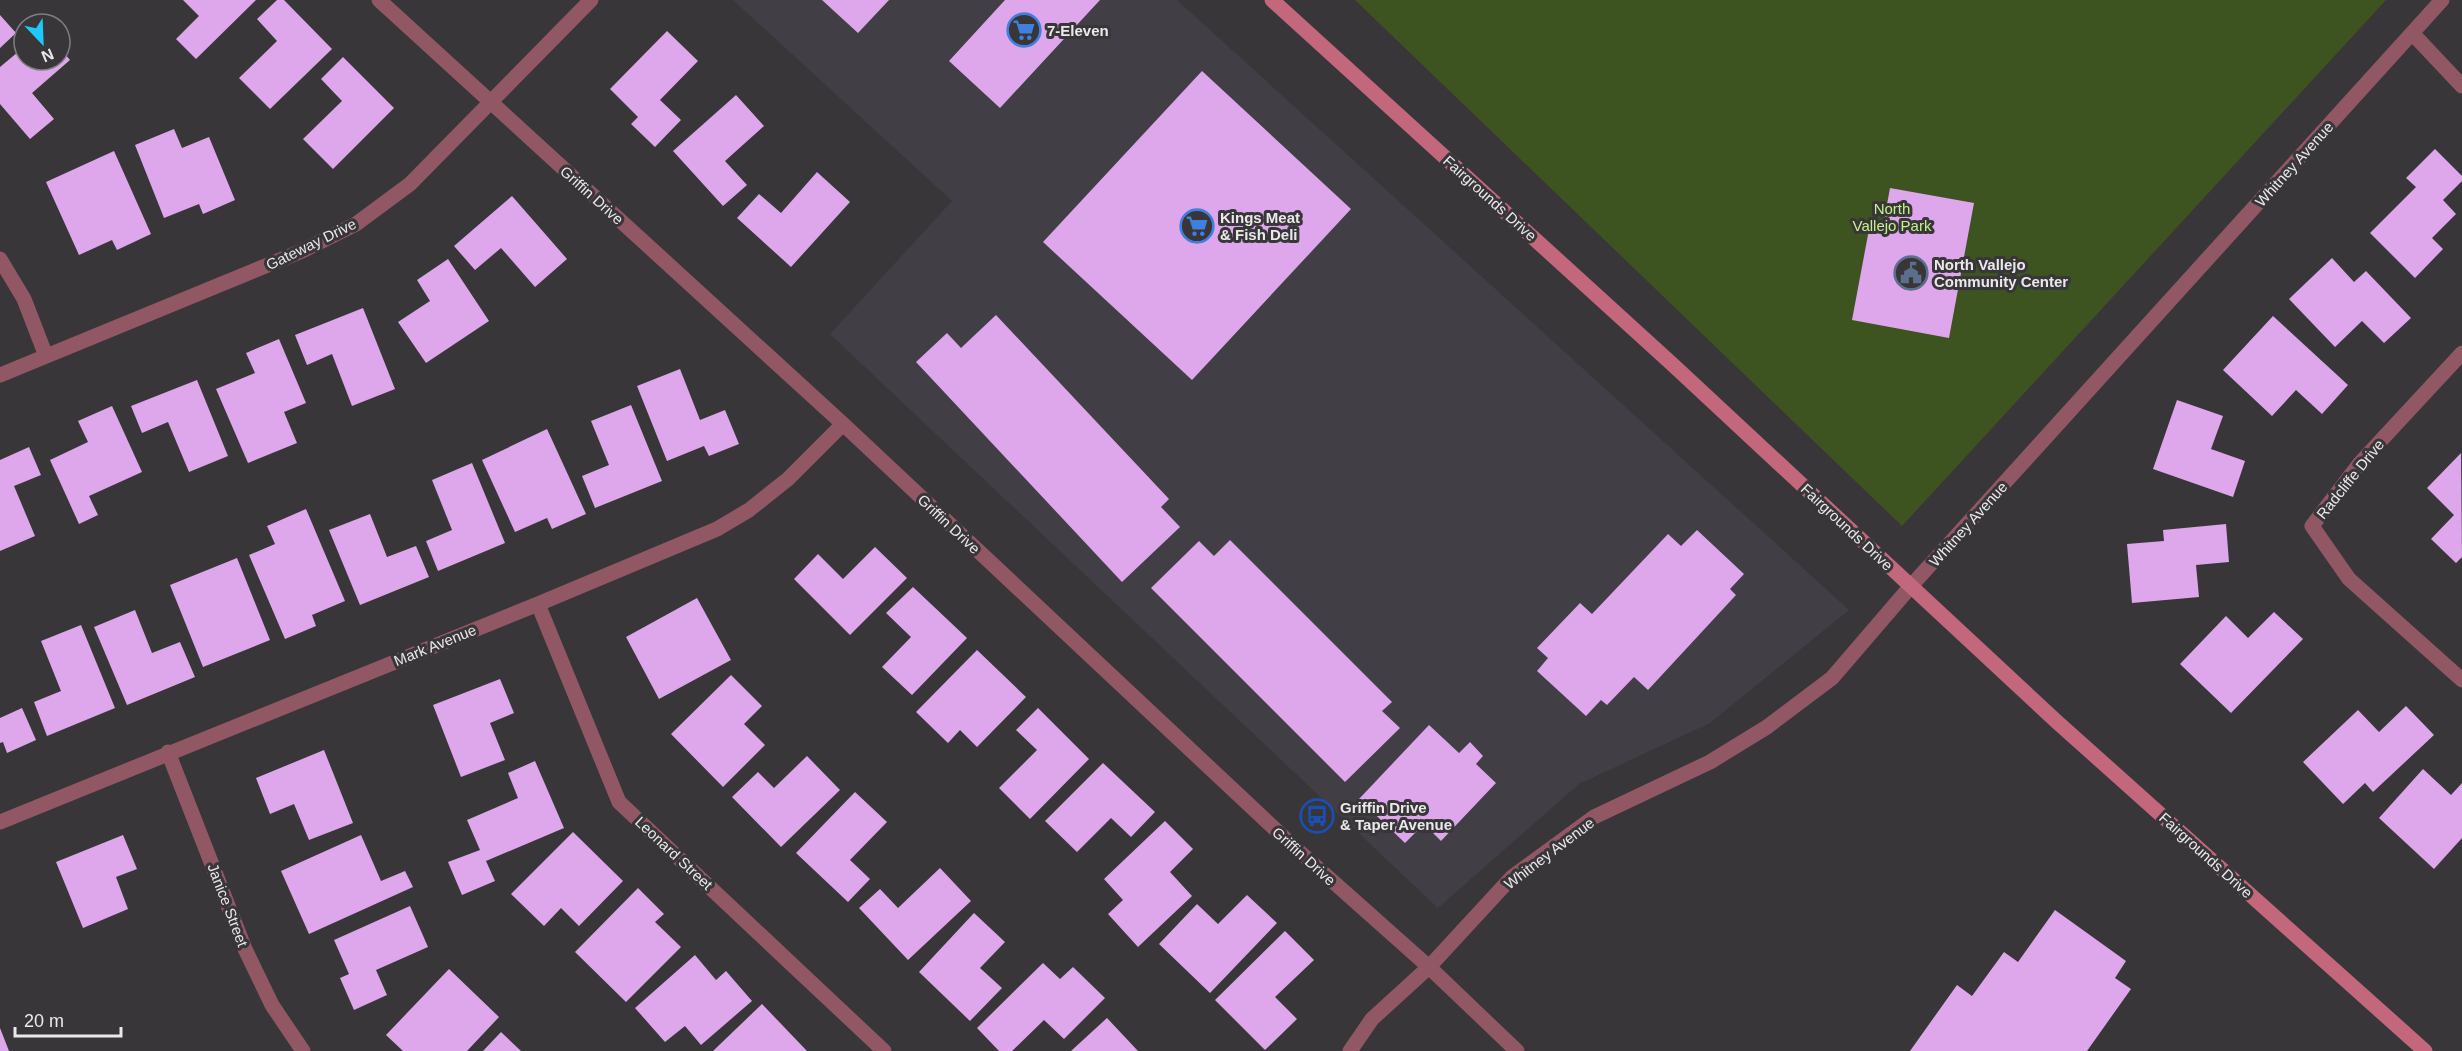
<svg xmlns="http://www.w3.org/2000/svg" width="2462" height="1051" viewBox="0 0 2462 1051" font-family="Helvetica,sans-serif">
<rect width="100%" height="100%" fill="#383639"/>
<path fill="#423e46" d="M 733,0 L 1177,0 L 1849,610 L 1710,723 L 1579,784 L 1438,908 L 830,334 L 952,201 Z"/>
<path fill="#3d5320" d="M 1355,0 L 2386,0 L 1902,526 Z"/>
<path fill="#dea7ec" d="M 183,0 L 256,0 L 196,59 L 176,39 L 199,16 Z
M 277,0 L 284,0 L 332,49 L 270,109 L 239,78 L 277,41 L 257,19 Z
M 822,0 L 889,0 L 858,33 Z
M 1005,0 L 1100,0 L 1000,108 L 949,61 Z
M 0,15 L 16,33 L 0,48 Z
M 667,31 L 698,61 L 660,100 L 681,120 L 655,147 L 631,124 L 638,117 L 610,89 Z
M 24,47 L 24,60 L 60,60 L 60,48 L 70,60 L 32,93 L 54,119 L 30,139 L 0,104 L 0,67 Z
M 343,57 L 394,108 L 333,169 L 303,139 L 342,101 L 321,79 Z
M 1202,71 L 1351,209 L 1192,380 L 1043,242 Z
M 736,95 L 764,126 L 725,161 L 747,185 L 723,206 L 673,151 Z
M 174,129 L 182,148 L 209,137 L 235,200 L 203,214 L 199,204 L 164,218 L 135,145 Z
M 2435,149 L 2462,176 L 2462,181 L 2443,200 L 2456,214 L 2432,238 L 2443,249 L 2415,278 L 2370,233 L 2416,187 L 2406,178 Z
M 114,151 L 151,234 L 117,250 L 112,240 L 79,255 L 46,182 Z
M 817,172 L 850,202 L 791,267 L 737,218 L 759,194 L 781,213 Z
M 1890,188 L 1974,203 L 1949,338 L 1852,320 L 1870,224 L 1883,226 Z
M 512,196 L 567,259 L 535,287 L 501,248 L 475,270 L 454,246 Z
M 2332,258 L 2354,282 L 2366,271 L 2411,318 L 2384,343 L 2362,321 L 2335,347 L 2289,299 Z
M 448,259 L 489,321 L 426,363 L 398,322 L 430,301 L 417,280 Z
M 363,308 L 395,389 L 352,406 L 332,354 L 307,365 L 295,335 Z
M 996,315 L 1169,499 L 1161,507 L 1180,527 L 1122,582 L 916,362 L 947,333 L 961,348 Z
M 2273,316 L 2348,385 L 2322,414 L 2296,390 L 2272,416 L 2223,370 Z
M 279,339 L 306,403 L 284,412 L 297,443 L 248,463 L 216,389 L 255,373 L 246,353 Z
M 680,369 L 700,420 L 725,410 L 739,444 L 709,456 L 704,446 L 667,461 L 637,386 Z
M 197,380 L 228,456 L 189,472 L 168,422 L 142,433 L 131,406 Z
M 2177,400 L 2223,416 L 2211,449 L 2245,461 L 2233,497 L 2153,469 Z
M 631,405 L 662,481 L 595,508 L 582,476 L 609,465 L 591,421 Z
M 112,406 L 142,472 L 89,496 L 98,515 L 79,524 L 50,460 L 88,442 L 78,421 Z
M 547,429 L 586,514 L 552,529 L 547,518 L 515,532 L 482,460 Z
M 29,447 L 41,475 L 14,486 L 35,536 L 0,551 L 0,460 Z
M 2461,453 L 2462,557 L 2456,563 L 2431,539 L 2454,515 L 2427,488 Z
M 472,463 L 505,543 L 438,571 L 426,541 L 452,530 L 432,480 Z
M 306,509 L 345,601 L 312,615 L 316,626 L 285,639 L 249,555 L 275,544 L 267,526 Z
M 370,514 L 387,557 L 416,546 L 429,577 L 360,605 L 329,530 Z
M 2226,524 L 2229,562 L 2196,565 L 2199,597 L 2132,603 L 2127,544 L 2164,541 L 2163,530 Z
M 1697,530 L 1744,574 L 1730,589 L 1736,595 L 1648,690 L 1634,677 L 1607,705 L 1601,700 L 1586,716 L 1537,671 L 1548,658 L 1537,648 L 1580,603 L 1592,614 L 1668,534 L 1681,546 Z
M 1230,540 L 1392,702 L 1382,711 L 1400,728 L 1345,782 L 1151,588 L 1199,541 L 1214,556 Z
M 875,547 L 907,578 L 850,635 L 794,579 L 818,554 L 843,579 Z
M 237,558 L 270,640 L 203,667 L 170,585 Z
M 913,587 L 967,638 L 912,695 L 882,667 L 911,637 L 886,613 Z
M 697,598 L 731,660 L 659,699 L 626,637 Z
M 135,610 L 152,653 L 180,642 L 195,677 L 127,705 L 94,627 Z
M 2274,612 L 2303,639 L 2231,713 L 2180,664 L 2226,616 L 2248,638 Z
M 81,625 L 115,708 L 47,736 L 34,702 L 61,691 L 41,641 Z
M 977,650 L 1026,697 L 977,747 L 960,730 L 948,743 L 916,712 Z
M 731,675 L 762,706 L 744,724 L 765,745 L 723,787 L 671,734 Z
M 500,679 L 514,713 L 490,723 L 505,760 L 461,777 L 433,705 Z
M 2406,706 L 2434,735 L 2373,792 L 2365,783 L 2343,804 L 2303,762 L 2358,710 L 2379,732 Z
M 22,708 L 36,740 L 7,753 L 3,742 L 0,743 L 0,718 Z
M 1038,708 L 1089,759 L 1030,819 L 999,788 L 1037,750 L 1016,730 Z
M 1429,725 L 1459,753 L 1470,742 L 1483,756 L 1476,764 L 1496,783 L 1441,841 L 1424,824 L 1405,843 L 1359,799 Z
M 324,750 L 353,823 L 309,840 L 294,804 L 270,814 L 256,778 Z
M 807,756 L 840,790 L 781,847 L 732,797 L 758,772 L 774,788 Z
M 535,761 L 564,828 L 486,861 L 495,881 L 462,895 L 448,862 L 480,850 L 467,820 L 518,798 L 508,773 Z
M 1103,763 L 1155,812 L 1131,837 L 1111,818 L 1077,852 L 1045,821 Z
M 2423,769 L 2451,795 L 2462,783 L 2462,838 L 2434,869 L 2379,818 Z
M 855,792 L 887,822 L 850,860 L 870,879 L 848,902 L 796,853 Z
M 1165,821 L 1193,849 L 1170,872 L 1192,896 L 1138,947 L 1108,914 L 1123,900 L 1104,879 Z
M 573,832 L 623,881 L 579,926 L 561,908 L 544,926 L 511,894 Z
M 123,835 L 137,869 L 116,877 L 128,909 L 83,928 L 56,862 Z
M 361,835 L 381,881 L 405,871 L 413,887 L 309,934 L 281,871 Z
M 940,868 L 971,901 L 908,960 L 859,908 L 880,889 L 898,908 Z
M 638,888 L 664,914 L 655,922 L 681,947 L 626,1002 L 575,952 Z
M 1247,895 L 1277,923 L 1210,993 L 1159,944 L 1197,904 L 1218,924 Z
M 410,906 L 428,947 L 376,970 L 387,995 L 354,1010 L 340,978 L 349,974 L 334,940 Z
M 2055,910 L 2126,961 L 2115,978 L 2131,989 L 2087,1051 L 1910,1051 L 1957,985 L 1972,996 L 2004,952 L 2018,962 Z
M 974,913 L 1005,942 L 980,968 L 1002,988 L 970,1021 L 919,972 Z
M 1285,931 L 1314,960 L 1275,997 L 1297,1019 L 1265,1050 L 1215,1000 Z
M 695,955 L 716,980 L 726,971 L 752,1001 L 701,1045 L 685,1026 L 665,1042 L 635,1008 Z
M 1043,963 L 1060,979 L 1073,967 L 1105,998 L 1064,1039 L 1044,1020 L 1012,1051 L 999,1051 L 977,1028 Z
M 449,969 L 499,1017 L 467,1051 L 403,1051 L 386,1035 Z
M 762,1004 L 807,1051 L 713,1051 Z
M 1107,1018 L 1138,1051 L 1071,1051 Z
M 0,1028 L 9,1051 L 0,1051 Z
M 501,1032 L 521,1051 L 483,1051 Z"/>
<g fill="none" stroke-linecap="round" stroke-linejoin="round">
<path stroke="#915764" stroke-width="15" d="M 379,0 L 843,424 L 1293,846 L 1429,967 L 1517,1051
M 2413,34 L 2462,86
M 0,259 L 24,299 L 46,356
M 2462,353 L 2360,463 L 2312,526 L 2349,579 L 2462,680
M 0,375 L 302,251 L 356,224 L 410,184 L 591,0
M 538,604 L 619,802 L 884,1051
M 168,752 L 245,949 L 272,1005 L 303,1051
M 0,822 L 538,604 L 717,529 L 749,510 L 788,479 L 843,424
M 1350,1051 L 1372,1019 L 1429,967 L 1512,877 L 1594,817 L 1710,762 L 1767,727 L 1832,678 L 1911,586 L 2442,0"/>
<path stroke="#c2677c" stroke-width="15" d="M 1272,0 L 1672,364 L 2056,721 L 2425,1051"/>
</g>
<defs>
<g id="supermarket-ring" transform="scale(1.725)"><circle r="9.5" fill="#383639" stroke="#3f7fe0" stroke-width="1.5"/><path d="M-6-5.5h2.5l.6 2H6L4.5 2H-2.5L-4.4-4H-6ZM-1.5 3.2a1.3 1.3 0 1 0 .1 0ZM3 3.2a1.3 1.3 0 1 0 .1 0Z" fill="#3f7fe0"/></g>
<g id="civic-ring" transform="scale(1.725)"><circle r="9.5" fill="#383639" stroke="#5c6f8a" stroke-width="1.5"/><path d="M-.6-6.5H3V-4.5H.6V-3L4-1V1h2V6H-6V1h2V-1L-.6-3ZM-1.2 2.5V6h2.4V2.5Z" fill="#5c6f8a"/></g>
<g id="bus-ring" transform="scale(1.725)"><circle r="9.5" fill="#383639" stroke="#1a4fb4" stroke-width="1.5"/><path d="M-5-6H5V4H4V6H2V4H-2V6H-4V4H-5ZM-3.5-4V0h7V-4ZM-3.5 1.2v1.5H-2V1.2ZM2 1.2v1.5H3.5V1.2Z" fill="#1a4fb4"/></g>
</defs>
<g fill-rule="evenodd">
<use href="#supermarket-ring" x="1024" y="30"/>
<use href="#supermarket-ring" x="1197" y="226"/>
<use href="#civic-ring" x="1911" y="273"/>
<use href="#bus-ring" x="1317" y="816"/>
</g>
<g text-anchor="middle" dominant-baseline="central" stroke-width="6" stroke-linejoin="round" paint-order="stroke">
<g font-size="15" font-weight="bold" fill="#eae9ea" stroke="#383639" text-anchor="start">
<text x="1047" y="30">7-Eleven</text>
<text x="1220" y="217">Kings Meat<tspan x="1220" dy="17">&amp; Fish Deli</tspan></text>
<text x="1934" y="264">North Vallejo<tspan x="1934" dy="17">Community Center</tspan></text>
<text x="1340" y="807">Griffin Drive<tspan x="1340" dy="17">&amp; Taper Avenue</tspan></text>
</g>
<g font-size="15" fill="#eae9ea" stroke="#383639">
<text transform="translate(2294 164) rotate(-48)">Whitney Avenue</text>
<text transform="translate(592 195) rotate(42)">Griffin Drive</text>
<text transform="translate(1490 198) rotate(42)">Fairgrounds Drive</text>
<text transform="translate(311 244) rotate(-26)">Gateway Drive</text>
<text transform="translate(2350 479) rotate(-51)">Radcliffe Drive</text>
<text transform="translate(949 524) rotate(43)">Griffin Drive</text>
<text transform="translate(1968 524) rotate(-48)">Whitney Avenue</text>
<text transform="translate(1847 527) rotate(43)">Fairgrounds Drive</text>
<text transform="translate(435 645) rotate(-22)">Mark Avenue</text>
<text transform="translate(674 853) rotate(43)">Leonard Street</text>
<text transform="translate(1549 853) rotate(-37)">Whitney Avenue</text>
<text transform="translate(2206 855) rotate(42)">Fairgrounds Drive</text>
<text transform="translate(1304 856) rotate(42)">Griffin Drive</text>
<text transform="translate(228 905) rotate(69)">Janice Street</text>
</g>
<g font-size="15" fill="#c3f289" stroke="#383639">
<text x="1892" y="208">North<tspan x="1892" dy="17">Vallejo Park</tspan></text>
</g>
</g>
<g transform="translate(42 42) rotate(157)"><circle r="28" fill="#383639" stroke="#7f7e80" stroke-width="1.5"/>
<path d="M0-4.5L10 22L0 15L-10 22Z" fill="#1dc9fc"/>
<text y="-9" font-size="16" font-weight="bold" text-anchor="middle" fill="#eae9ea">N</text>
</g>
<path d="M15 1027v9h106v-9" fill="none" stroke="#eae9ea" stroke-width="3"/>
<text x="24" y="1027" font-size="18" fill="#eae9ea" stroke="#383639" stroke-width="4.5" paint-order="stroke">20 m</text>
</svg>
